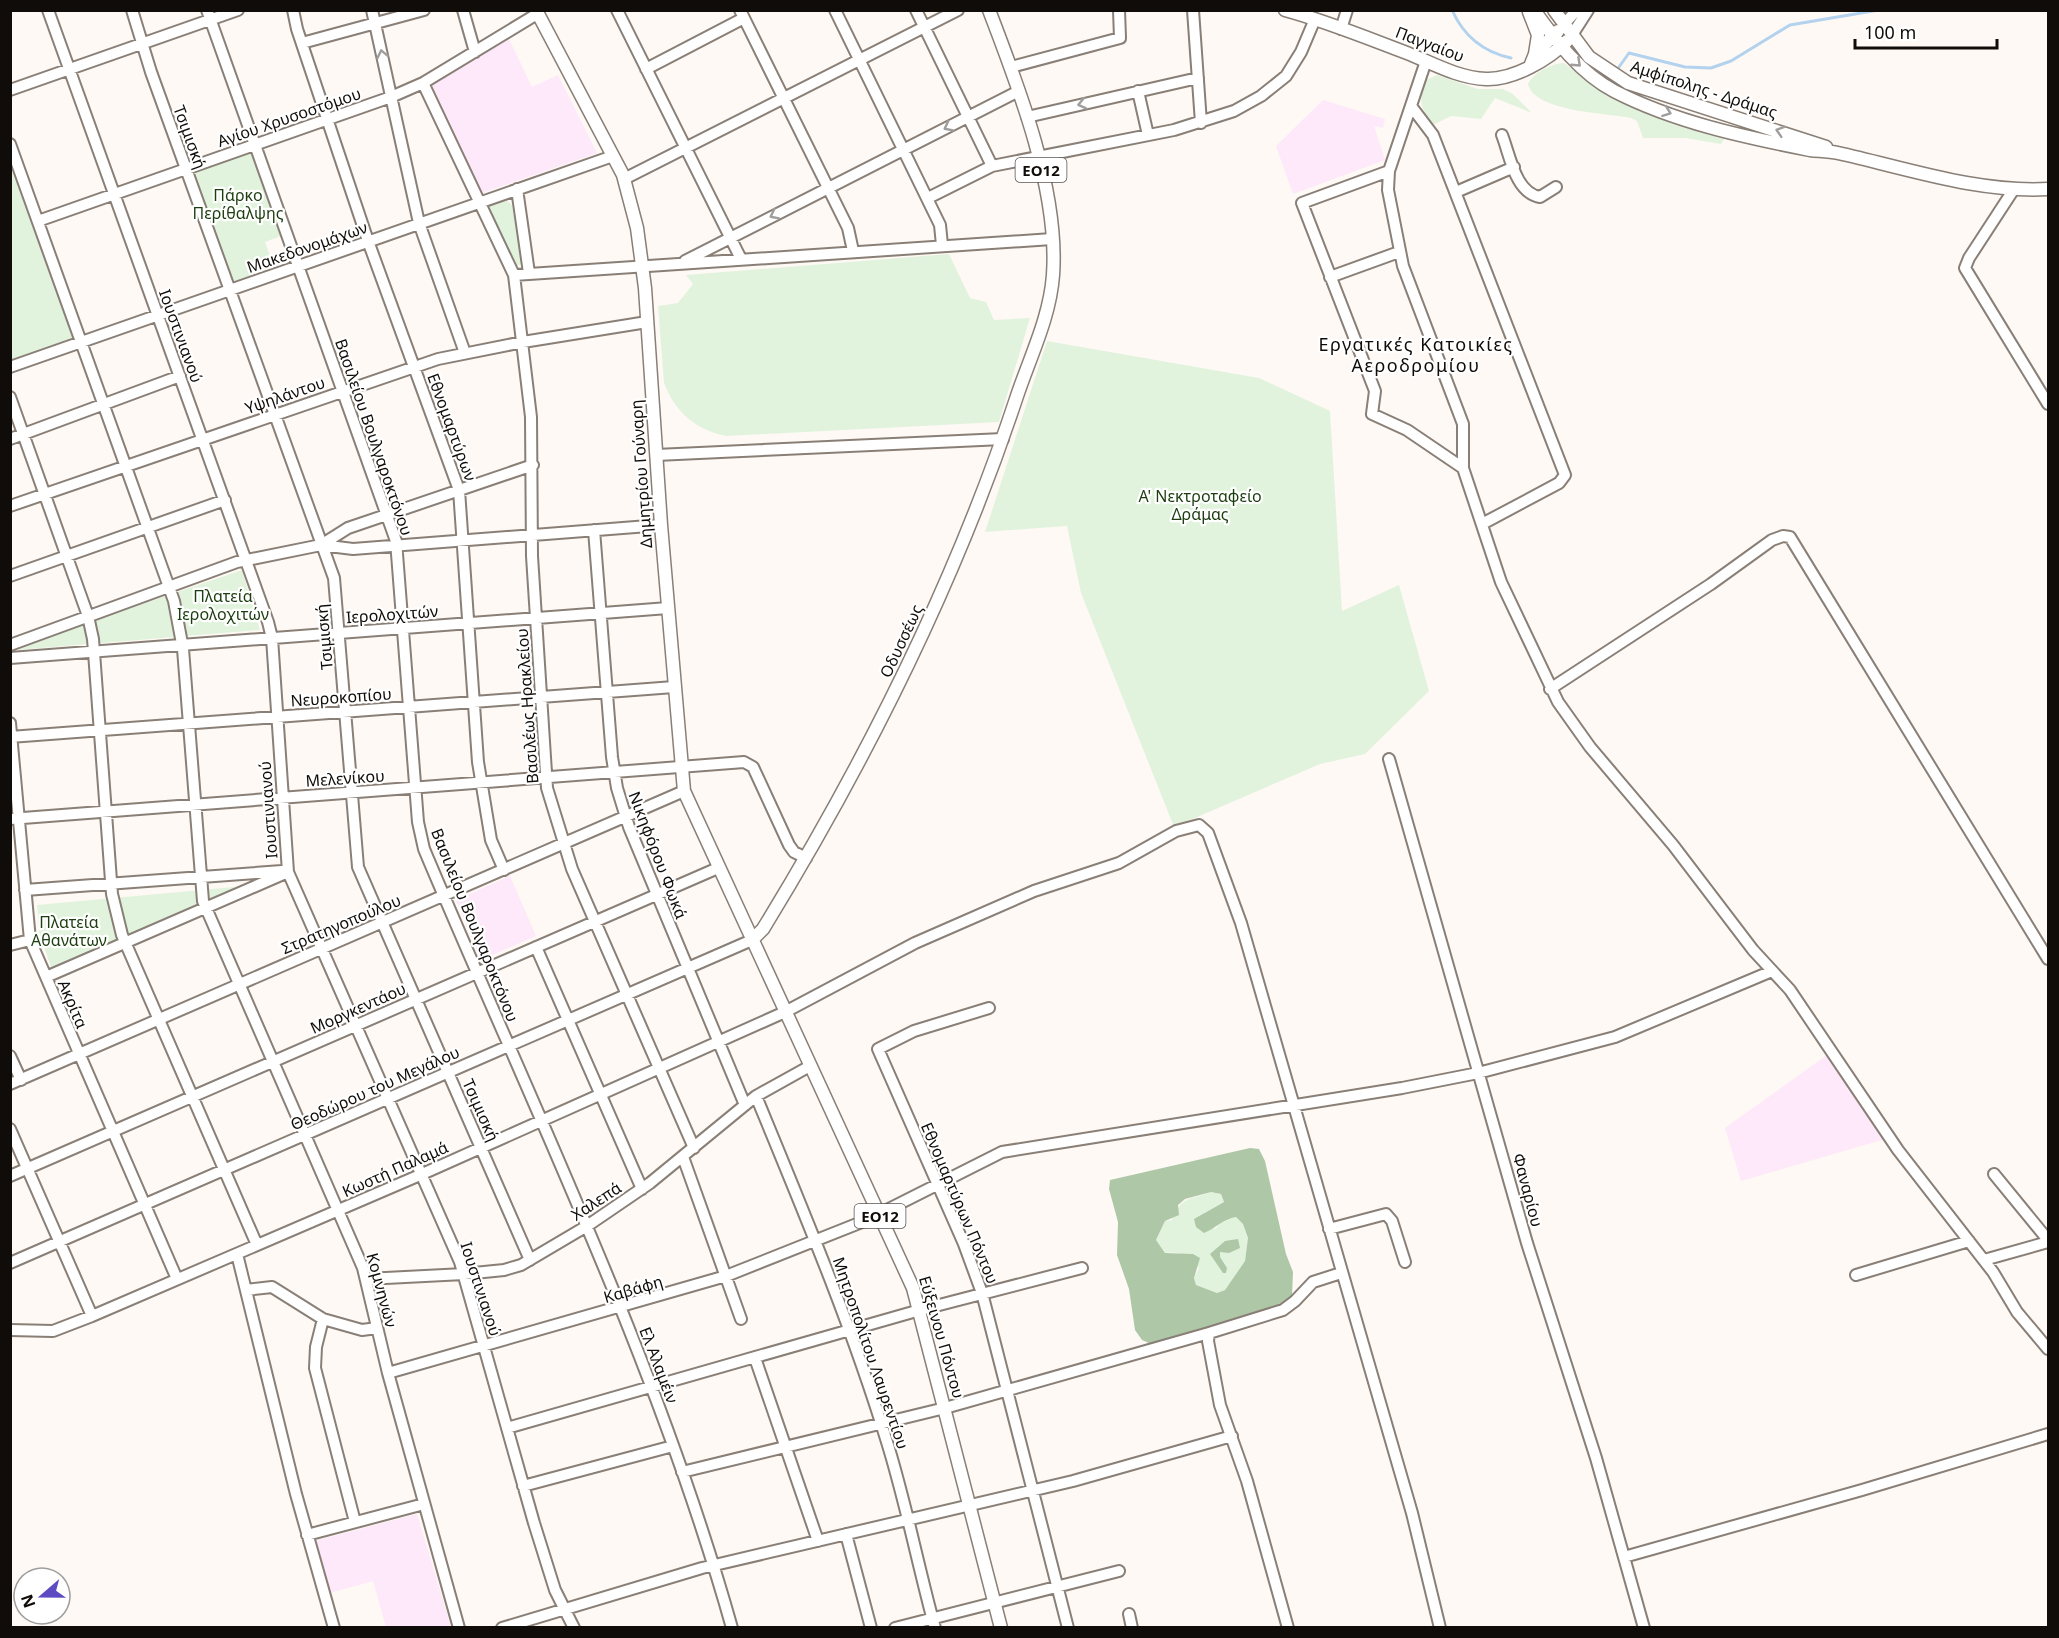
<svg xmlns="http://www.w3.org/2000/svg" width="2059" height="1638" viewBox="0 0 2059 1638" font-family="'Noto Sans',sans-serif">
<rect width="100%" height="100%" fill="#fef9f5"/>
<path fill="#fde9f9" d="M 509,39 L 532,87 L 558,75 L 597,153 L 479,194 L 429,87 Z
M 1323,100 L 1385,119 L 1383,128 L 1374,126 L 1385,160 L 1293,194 L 1276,146 Z
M 510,876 L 536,936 L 481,960 L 456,900 Z
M 1827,1055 L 1885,1139 L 1741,1181 L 1725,1128 Z
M 417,1514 L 451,1627 L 386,1627 L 373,1581 L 330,1593 L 315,1541 Z"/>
<path fill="#e2f3dd" d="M 1564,63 L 1608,97 L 1675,125 L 1724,139 L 1721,144 L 1685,138 L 1643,138 L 1637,121 L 1631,118 C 1608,113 1534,112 1528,84 C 1533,73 1552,63 1564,63 Z
M 1437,75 L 1478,89 L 1503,89 L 1513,94 L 1532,113 L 1495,98 L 1481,119 L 1451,116 L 1433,125 C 1420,108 1418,100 1426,80 Z
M 252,152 L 281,236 L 265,242 L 274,267 L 233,282 L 194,172 Z
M 10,161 L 73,338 L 11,361 L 10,361 Z
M 505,199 L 512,205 L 523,258 L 522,263 L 517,266 L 487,207 Z
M 949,254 L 970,298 L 986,302 L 994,320 L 1030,318 L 999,422 L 726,436 C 696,430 675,412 664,383 L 658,306 L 678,303 L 693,284 L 686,275 Z
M 1047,341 L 1259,378 L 1330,411 L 1342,611 L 1399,585 L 1429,691 L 1365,754 L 1320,764 L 1174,827 L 1081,593 L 1067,526 L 985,532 Z
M 242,570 L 260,630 L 17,650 L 16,647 Z
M 234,887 L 236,891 L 52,970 L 39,932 L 37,905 Z
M 1211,1192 L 1221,1194 L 1224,1202 L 1204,1213 L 1215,1229 L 1225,1219 L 1236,1217 L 1243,1224 L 1248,1238 L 1245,1261 L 1225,1290 L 1217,1293 L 1196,1285 L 1194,1278 L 1199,1268 C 1188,1257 1181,1251 1165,1253 L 1156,1240 L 1165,1221 L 1172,1220 C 1181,1196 1190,1200 1211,1192 Z"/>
<path fill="#aec7a7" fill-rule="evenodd" d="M 1250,1148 L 1259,1149 L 1265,1161 L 1286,1254 L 1293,1272 L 1292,1296 L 1283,1305 L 1165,1342 L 1151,1344 L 1142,1340 L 1135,1330 L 1129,1289 L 1117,1255 L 1118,1222 L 1109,1189 L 1110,1180 ZM 1211,1192 L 1221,1194 L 1224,1202 L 1194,1219 L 1196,1227 L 1204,1233 C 1216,1228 1223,1219 1236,1217 L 1243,1224 L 1248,1238 L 1245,1261 L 1225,1290 L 1217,1293 L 1196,1285 L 1194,1278 L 1200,1258 L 1193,1254 L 1165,1253 L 1156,1240 L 1165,1221 L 1179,1215 L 1178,1205 L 1185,1199 Z
M 1238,1239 L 1240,1248 L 1229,1253 L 1220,1252 L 1220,1257 L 1227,1268 L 1226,1273 L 1223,1273 L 1210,1254 L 1225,1241 Z"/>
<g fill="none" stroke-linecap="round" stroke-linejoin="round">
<path stroke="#b3d2ee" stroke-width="3" d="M 1452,10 C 1464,37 1483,52 1511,58
M 1619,67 L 1629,53 L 1685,67 L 1711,68 L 1731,61 L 1790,25 L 1879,10"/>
<g stroke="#897f76" stroke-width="14">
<path id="minor" d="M 48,10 L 268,622 L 272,638 L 288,872 L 460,1262 L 534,1523 L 555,1590 L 574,1628
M 132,10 L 151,72 L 334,578 L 358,867 L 530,1260
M 207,10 L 396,541 L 418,822 L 424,849 C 532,1106 656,1358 732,1628
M 293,10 L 297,29 L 368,241 L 459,490 L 478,762 L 491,840 L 504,870
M 372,10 L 419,223 L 465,353
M 463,10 L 475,52
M 617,10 L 741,259
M 740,10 L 848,228 L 853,251
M 835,10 L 940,225 L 942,245
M 916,10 L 992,166
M 1193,10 L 1201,123
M 1564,24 L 1577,10
M 1341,29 L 1347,10
M 1572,35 L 1588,10
M 302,43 L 424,10
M 1426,61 L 1389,171 L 1388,190 L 1403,266 L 1463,424 L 1463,468
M 1011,67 L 1120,38 L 1119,10
M 646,69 L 744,18
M 423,83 L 514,275 L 531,417 L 532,556 L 547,788 L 572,869 L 694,1148
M 10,90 L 238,10
M 1138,91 L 1148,135
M 1411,106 L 1433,135 L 1565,475 L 1559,483 L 1482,524
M 1027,117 L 1198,78
M 1502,135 C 1510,155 1515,193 1540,197 L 1556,187
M 10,144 L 174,601 L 183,649 L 203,901 L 363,1268 L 388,1373 L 459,1628
M 1389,171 L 1302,203 L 1375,391 L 1372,414 L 1407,430 L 1463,468 L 1501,582 L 1558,702 L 1590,747 L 1673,845 L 1753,950 L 1790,990 L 1898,1150 L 1993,1272 L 2017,1312 L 2048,1349
M 624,179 L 958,10
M 517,189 L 529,273
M 2014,189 L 1969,258 L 1965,268 L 2048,404
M 1456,192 L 1514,167
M 928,198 L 992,166 L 1174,130 L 1234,111 L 1261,96 L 1286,76 L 1301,52 L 1315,19
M 38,221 L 391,97 L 423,83 L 537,14
M 685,261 L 1019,91
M 514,275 L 1052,239
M 1330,277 L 1399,252
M 10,367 L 613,156
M 10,397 L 88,616 L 93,639 L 112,894 L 122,935 L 257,1245
M 10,439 L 180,376
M 656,455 L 1003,439
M 10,506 L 438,359 L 523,342 L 647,322
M 594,530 L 612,757 L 617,788 L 629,827 L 745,1105
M 321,545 L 353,549 L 661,525
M 10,576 L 225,500
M 10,645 L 237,562 L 321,545 L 348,528 L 533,465
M 10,658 L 668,608
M 1550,689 L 1711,584 L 1772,540 L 1783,536 L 1790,537 L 2048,959
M 10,723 L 30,940 L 177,1279
M 10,737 L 674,687
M 1389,759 L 1527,1243 L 1596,1458 L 1644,1628
M 10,819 L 744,762 L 753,767 L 789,845 L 794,852 L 806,858
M 25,890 L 282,871
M 10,945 L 30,940
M 536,947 L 642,1189
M 46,977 L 288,872
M 989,1008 L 914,1031 L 878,1049 L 964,1244 L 982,1293 L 1068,1628
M 10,1056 L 21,1080
M 10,1084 L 684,791
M 756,1096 C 803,1210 851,1324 887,1442 C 906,1503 918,1566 935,1628
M 10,1129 L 92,1316
M 683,1157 L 741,1319
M 1994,1174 L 2048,1240
M 10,1176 L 718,868
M 1329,1229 L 1386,1214 L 1392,1221 L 1405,1262
M 237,1254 L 296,1494 L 334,1628
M 1984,1260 L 2048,1242
M 10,1263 L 752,940
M 1856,1275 L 1969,1241
M 366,1279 L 464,1274 L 504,1270 L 521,1265 L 587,1226 L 650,1183 L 756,1096 L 810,1066
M 246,1290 L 272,1287 L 323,1319 L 362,1330 L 377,1328
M 323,1319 L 316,1347 L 315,1368 L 355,1522
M 10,1330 L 53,1331 L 92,1316 L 420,1175 L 785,1012 L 915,943 L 1034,891 L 1119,863 L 1176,831 L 1199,825 L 1208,833 L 1241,923 L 1412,1513 L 1440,1628
M 755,1358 L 818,1541
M 388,1373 L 726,1276 L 867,1220 L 1002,1152 L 1402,1088 L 1478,1073 L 1615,1037 L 1772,971
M 507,1428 L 920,1310 L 1082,1268
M 682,1472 L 945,1408 L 1209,1333
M 523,1486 L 673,1446
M 846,1534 L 871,1628
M 307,1535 L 424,1504
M 1624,1557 L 1862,1490 L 2048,1434
M 1129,1614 L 1132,1628
M 502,1628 L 702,1568 L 1073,1481 L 1232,1436
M 895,1628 L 1119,1571
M 1288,1628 L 1247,1481 L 1220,1405 L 1208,1341 L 1209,1333 L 1283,1310 L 1295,1301 L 1313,1282 L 1341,1273"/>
</g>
<g stroke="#897f76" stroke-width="15">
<path id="major" d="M 536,10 L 623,175 L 637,228 L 645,288 L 661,525 L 684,791 L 913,1288 L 1001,1628
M 1285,10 C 1326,21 1367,38 1407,53 C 1432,63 1458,78 1486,79 C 1513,80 1548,60 1567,41
M 1534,10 C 1556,41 1580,73 1614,91 C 1674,122 1744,137 1810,150 C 1819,151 1829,151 1838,153 C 1906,168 1978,193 2048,189
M 1554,10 L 1589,57 L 1628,83 L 1826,147
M 1529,12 L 1538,35 L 1535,54
M 1531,64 L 1535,54 L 1558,31
M 752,940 L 763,929 C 866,761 954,586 1016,399 C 1029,359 1050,318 1053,275 C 1059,191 1019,88 989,10"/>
</g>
<use href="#minor" stroke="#fff" stroke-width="10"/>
<use href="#major" stroke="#fff" stroke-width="12"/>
</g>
<defs><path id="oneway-chevron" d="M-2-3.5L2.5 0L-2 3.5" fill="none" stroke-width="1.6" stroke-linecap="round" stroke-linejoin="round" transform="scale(1.5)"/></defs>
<g stroke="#9f9e9d">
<use href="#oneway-chevron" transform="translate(382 54) rotate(-102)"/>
<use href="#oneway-chevron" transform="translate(1577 63) rotate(43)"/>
<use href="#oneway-chevron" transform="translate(1082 104) rotate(167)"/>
<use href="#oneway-chevron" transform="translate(1667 112) rotate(20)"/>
<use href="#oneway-chevron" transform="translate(948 127) rotate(153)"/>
<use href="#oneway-chevron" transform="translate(1780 131) rotate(-163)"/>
<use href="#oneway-chevron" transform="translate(774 215) rotate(153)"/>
</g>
<g text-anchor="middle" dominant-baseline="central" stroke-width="4.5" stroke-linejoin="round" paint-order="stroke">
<g fill="#fff" stroke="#585553" stroke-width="1.5">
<rect x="1015.5" y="158" width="51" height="24" rx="4.5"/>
<rect x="854.5" y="1204" width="51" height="24" rx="4.5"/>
</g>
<g font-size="15" font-weight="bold" fill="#100c09">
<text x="1041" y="170">ΕΟ12</text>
<text x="880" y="1216">ΕΟ12</text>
</g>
<g font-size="16" fill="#100c09" stroke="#fff">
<text transform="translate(1430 44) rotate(21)">Παγγαίου</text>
<text transform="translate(1704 89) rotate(18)">Αμφίπολης - Δράμας</text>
<text transform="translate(289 117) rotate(-19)">Αγίου Χρυσοστόμου</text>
<text transform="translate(190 137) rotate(70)">Τσιμισκή</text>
<text transform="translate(307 247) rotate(-19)">Μακεδονομάχων</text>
<text transform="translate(181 336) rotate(70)">Ιουστινιανού</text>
<text transform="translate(285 395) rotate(-19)">Υψηλάντου</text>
<text transform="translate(452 427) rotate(70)">Εθνομαρτύρων</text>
<text transform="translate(374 437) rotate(71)">Βασιλείου Βουλγαροκτόνου</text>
<text transform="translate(641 474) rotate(-94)">Δημητρίου Γούναρη</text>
<text transform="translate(392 614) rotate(-4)">Ιερολοχιτών</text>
<text transform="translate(324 637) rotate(-95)">Τσιμισκή</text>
<text transform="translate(901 641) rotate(-65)">Οδυσσέως</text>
<text transform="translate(341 697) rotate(-4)">Νευροκοπίου</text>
<text transform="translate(527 706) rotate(-94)">Βασιλέως Ηρακλείου</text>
<text transform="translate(345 778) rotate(-4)">Μελενίκου</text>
<text transform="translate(268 810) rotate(-94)">Ιουστινιανού</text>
<text transform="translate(658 855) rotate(69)">Νικηφόρου Φωκά</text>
<text transform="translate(341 924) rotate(-23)">Στρατηγοπούλου</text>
<text transform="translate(475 925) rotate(68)">Βασιλείου Βουλγαροκτόνου</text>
<text transform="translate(73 1004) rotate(67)">Ακρίτα</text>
<text transform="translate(358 1008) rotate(-24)">Μοργκεντάου</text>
<text transform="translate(375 1088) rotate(-24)">Θεοδώρου του Μεγάλου</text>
<text transform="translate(481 1110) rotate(66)">Τσιμισκή</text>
<text transform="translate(395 1169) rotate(-24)">Κωστή Παλαμά</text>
<text transform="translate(1528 1190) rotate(75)">Φαναρίου</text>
<text transform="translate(596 1201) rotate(-33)">Χαλεπά</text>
<text transform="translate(960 1203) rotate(67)">Εθνομαρτύρων Πόντου</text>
<text transform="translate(481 1289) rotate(72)">Ιουστινιανού</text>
<text transform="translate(633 1289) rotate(-16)">Καβάφη</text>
<text transform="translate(382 1290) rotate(75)">Κομνηνών</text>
<text transform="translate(942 1337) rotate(74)">Εύξεινου Πόντου</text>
<text transform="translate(871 1353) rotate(71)">Μητροπολίτου Λαυρεντίου</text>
<text transform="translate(659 1365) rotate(69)">Ελ Αλαμέιν</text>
</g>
<g font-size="16" fill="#1c3d10" stroke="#fff">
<text x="238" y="195">Πάρκο<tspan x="238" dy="18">Περίθαλψης</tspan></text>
<text x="1200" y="496">Α' Νεκτροταφείο<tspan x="1200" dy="18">Δράμας</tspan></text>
<text x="223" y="596">Πλατεία<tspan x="223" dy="18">Ιερολοχιτών</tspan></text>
<text x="69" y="922">Πλατεία<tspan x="69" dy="18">Αθανάτων</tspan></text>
</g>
<g font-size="18" letter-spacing="1.5" fill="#100c09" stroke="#fff">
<text x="1416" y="344">Εργατικές Κατοικίες<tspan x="1416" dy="21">Αεροδρομίου</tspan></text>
</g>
</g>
<rect width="2059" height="1638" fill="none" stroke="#100c09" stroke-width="24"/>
<g transform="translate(42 1596) rotate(250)"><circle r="28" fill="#ffffff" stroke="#9f9e9d" stroke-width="1.5"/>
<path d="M0-4.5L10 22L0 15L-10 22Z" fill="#5d4bc3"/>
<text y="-9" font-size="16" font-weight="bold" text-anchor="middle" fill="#100c09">N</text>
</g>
<path d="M1855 39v9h142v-9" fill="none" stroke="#100c09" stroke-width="3"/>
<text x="1864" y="39" font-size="18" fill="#100c09" stroke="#ffffff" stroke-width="4.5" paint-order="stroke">100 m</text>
</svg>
